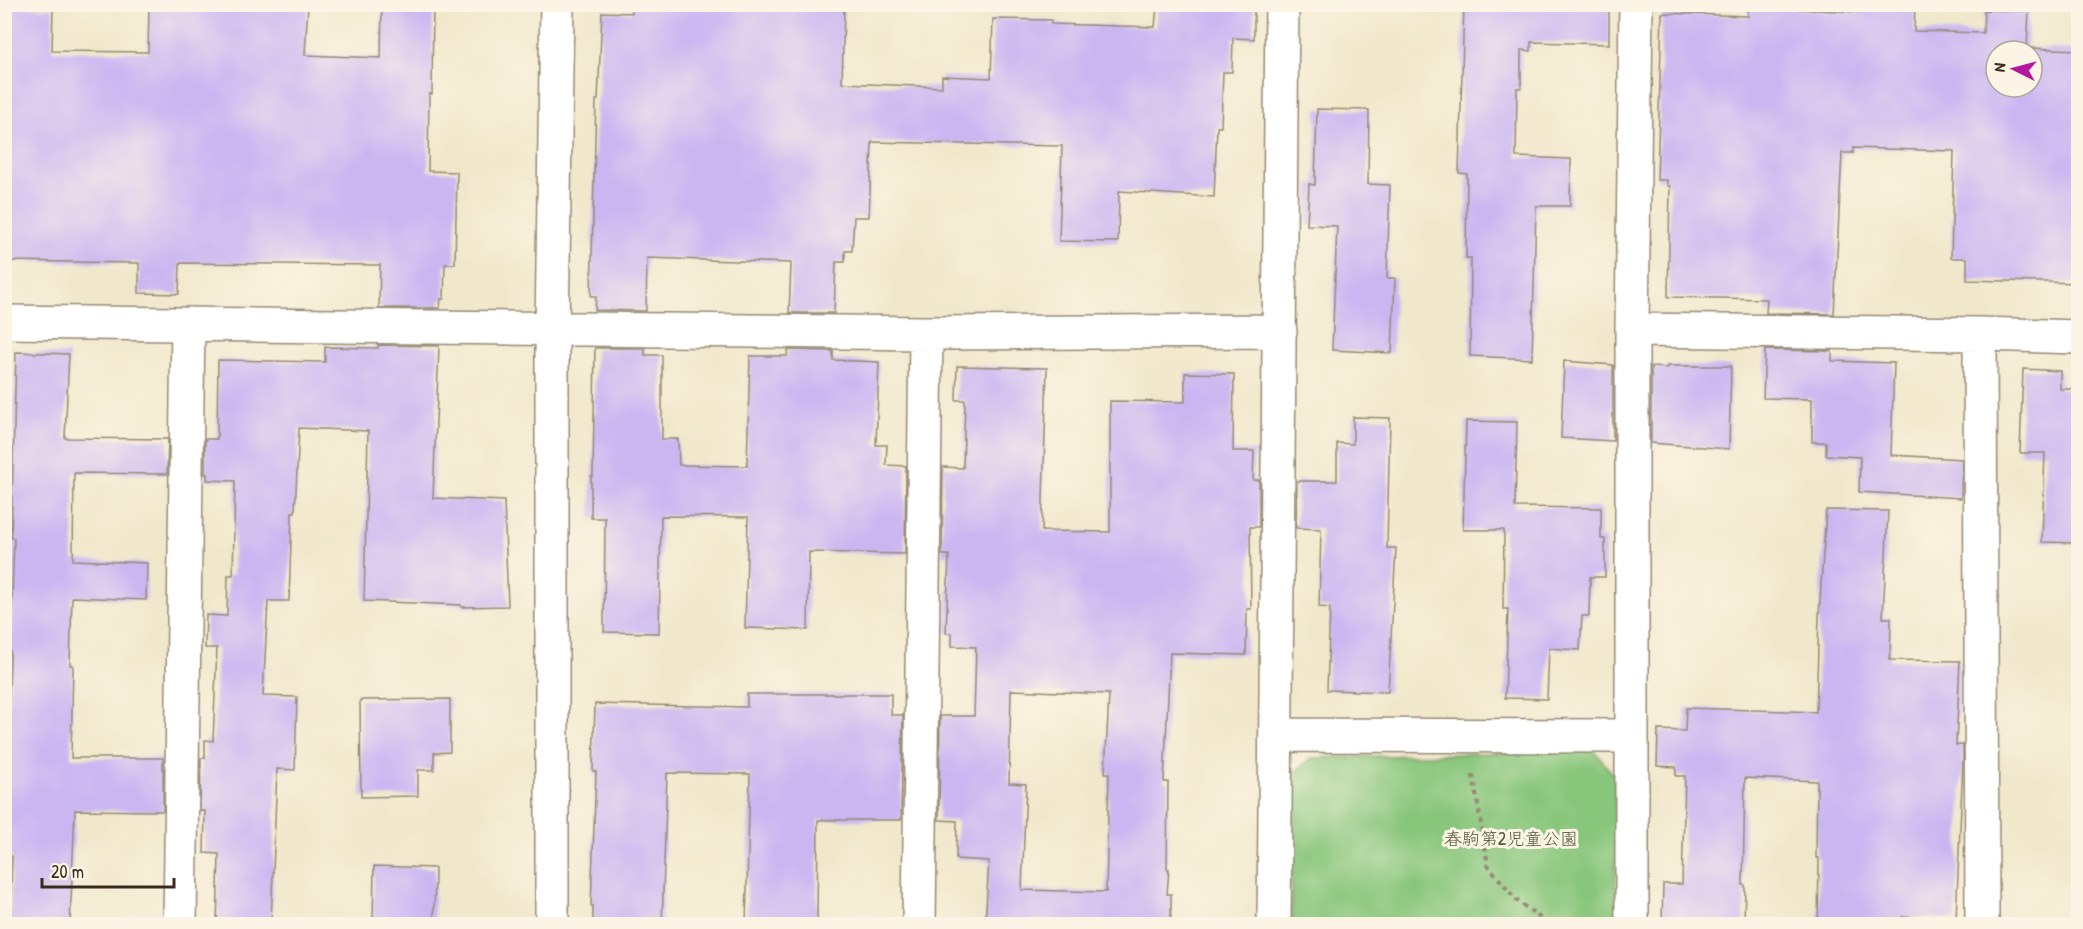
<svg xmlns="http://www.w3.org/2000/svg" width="2083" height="929" viewBox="0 0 2083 929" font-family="'Patrick Hand','Klee One',sans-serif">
<rect width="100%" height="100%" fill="#fcf5e5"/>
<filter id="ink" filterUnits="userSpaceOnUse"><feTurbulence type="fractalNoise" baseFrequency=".0167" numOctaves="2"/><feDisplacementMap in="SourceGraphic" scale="12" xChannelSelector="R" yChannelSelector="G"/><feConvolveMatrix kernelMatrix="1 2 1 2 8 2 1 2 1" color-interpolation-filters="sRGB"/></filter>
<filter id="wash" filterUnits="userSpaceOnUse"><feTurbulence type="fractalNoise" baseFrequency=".008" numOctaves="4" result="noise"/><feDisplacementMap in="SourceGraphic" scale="24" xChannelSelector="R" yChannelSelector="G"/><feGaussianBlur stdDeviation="1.35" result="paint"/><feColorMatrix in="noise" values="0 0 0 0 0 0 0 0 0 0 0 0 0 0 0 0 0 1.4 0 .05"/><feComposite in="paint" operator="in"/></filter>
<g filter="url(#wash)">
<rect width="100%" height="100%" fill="#f1e8cc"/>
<path fill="#88c67c" stroke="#62784d" stroke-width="1.5" d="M 1594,750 L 1615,777 L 1616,924 L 1291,924 L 1292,774 L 1312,758 Z"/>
<g id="blocks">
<path fill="#cab7f2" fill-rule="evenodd" d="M 149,4 L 308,4 L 305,55 L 381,58 L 382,4 L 433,4 L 432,94 L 429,94 L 428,171 L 457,172 L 455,264 L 445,264 L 444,299 L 441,299 L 440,308 L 379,308 L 380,265 L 180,263 L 179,294 L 139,293 L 139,263 L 4,261 L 4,7 L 53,8 L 52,51 L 148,52 Z
M 632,4 L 783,4 L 783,8 L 844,10 L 842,83 L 942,87 L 942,76 L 991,78 L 993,19 L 1051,20 L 1051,24 L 1155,27 L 1157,6 L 1191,8 L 1191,4 L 1254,4 L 1254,39 L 1233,38 L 1232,72 L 1223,72 L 1221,127 L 1217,127 L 1214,197 L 1119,191 L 1118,242 L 1059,241 L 1062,146 L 872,142 L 869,217 L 854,217 L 852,251 L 845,251 L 845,262 L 836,262 L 834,313 L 789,313 L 791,263 L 647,258 L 646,311 L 595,310 L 596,296 L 591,296 L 596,100 L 598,100 L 602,12 L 632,13 Z
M 1464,4 L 1609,4 L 1609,44 L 1531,42 L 1531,51 L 1521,50 L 1521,88 L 1517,88 L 1516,157 L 1571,159 L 1570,206 L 1536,206 L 1532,359 L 1470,356 L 1471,258 L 1466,258 L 1467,174 L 1459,173 Z
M 1861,6 L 1915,7 L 1914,31 L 1983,33 L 1984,10 L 2029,11 L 2027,48 L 2079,50 L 2079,283 L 1967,280 L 1967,258 L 1951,258 L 1954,151 L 1853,148 L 1853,153 L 1842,153 L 1834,314 L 1766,313 L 1767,299 L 1668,297 L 1670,186 L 1667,186 L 1667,180 L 1657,180 L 1662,13 L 1748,16 L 1748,7 L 1861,12 ZM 1996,51 L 2032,51 L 2032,87 L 1996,87 Z
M 1317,109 L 1369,110 L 1368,184 L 1390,185 L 1387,278 L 1395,278 L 1392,353 L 1332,350 L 1337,226 L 1307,225 L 1309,184 L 1315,185 Z
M 378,345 L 439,346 L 433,498 L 504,501 L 508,606 L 461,607 L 461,605 L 364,601 L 368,431 L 299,428 L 295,512 L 292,512 L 289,601 L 268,601 L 263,696 L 297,697 L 295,770 L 277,769 L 271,924 L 217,924 L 219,854 L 204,853 L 205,811 L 200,811 L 201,758 L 205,758 L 205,740 L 213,741 L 217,648 L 205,648 L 206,615 L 227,616 L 228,575 L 233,575 L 235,481 L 207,480 L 207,474 L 205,474 L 205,439 L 217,439 L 218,360 L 325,362 L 325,347 L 378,348 Z
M 595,348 L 645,348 L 645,355 L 662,355 L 662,439 L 678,439 L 679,465 L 747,466 L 750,356 L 787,356 L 788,350 L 833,351 L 833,360 L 879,362 L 876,445 L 887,445 L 886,465 L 906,466 L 905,554 L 809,552 L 808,630 L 745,628 L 748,517 L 661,516 L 659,633 L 604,632 L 605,518 L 591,518 L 591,476 L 593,476 Z
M 1765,350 L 1832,351 L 1832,361 L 1894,363 L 1891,455 L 1962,459 L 1961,498 L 1859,492 L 1860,457 L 1826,455 L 1826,442 L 1812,442 L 1812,399 L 1763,398 Z
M 16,352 L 69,354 L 65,438 L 168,439 L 167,474 L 74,473 L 73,560 L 147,563 L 146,600 L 72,597 L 70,665 L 73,665 L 71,758 L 163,758 L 163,811 L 75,810 L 70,924 L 10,924 L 12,856 L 6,856 L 9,778 L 6,778 L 14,538 L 11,538 Z
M 1564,361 L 1613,365 L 1613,441 L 1561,438 Z
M 957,366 L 1047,368 L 1042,531 L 1110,532 L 1110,401 L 1185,402 L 1185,373 L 1234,374 L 1233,451 L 1254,451 L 1253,480 L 1259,480 L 1259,527 L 1250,527 L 1251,609 L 1247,609 L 1246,655 L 1170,653 L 1164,782 L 1168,782 L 1167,869 L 1169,869 L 1167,894 L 1171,894 L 1171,924 L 985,924 L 989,861 L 956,859 L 957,821 L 939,820 L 940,716 L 974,716 L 976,647 L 952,646 L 952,633 L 946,633 L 949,555 L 942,555 L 943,467 L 963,468 L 965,400 L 956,400 ZM 1011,690 L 1109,694 L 1105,773 L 1109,773 L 1106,892 L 1022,890 L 1026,784 L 1009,783 Z
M 1667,366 L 1731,366 L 1729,449 L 1651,443 L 1651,367 L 1667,368 Z
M 2023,369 L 2060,371 L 2060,389 L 2079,389 L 2079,543 L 2042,542 L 2045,453 L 2020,453 Z
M 1353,417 L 1390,418 L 1387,548 L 1396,548 L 1388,692 L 1327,690 L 1330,608 L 1319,607 L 1321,529 L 1296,528 L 1297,481 L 1337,481 L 1337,443 L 1353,444 Z
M 1466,421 L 1517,422 L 1515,507 L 1601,508 L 1601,539 L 1605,539 L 1605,577 L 1590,577 L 1589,616 L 1582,616 L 1580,650 L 1549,648 L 1547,699 L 1505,698 L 1508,609 L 1503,609 L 1504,530 L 1463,530 Z
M 1826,510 L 1888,511 L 1883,618 L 1891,618 L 1890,660 L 1960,661 L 1956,745 L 1963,745 L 1963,761 L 1956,919 L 1902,917 L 1902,924 L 1818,924 L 1819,858 L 1816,858 L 1817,781 L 1745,778 L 1743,885 L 1745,885 L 1744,924 L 1662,924 L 1663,884 L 1682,884 L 1685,776 L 1676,776 L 1676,767 L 1657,766 L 1658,730 L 1685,731 L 1686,708 L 1816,712 L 1819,616 Z
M 747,694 L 891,694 L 891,715 L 903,715 L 901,820 L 818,820 L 817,924 L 746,924 L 750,774 L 667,773 L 662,924 L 593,924 L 593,906 L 591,906 L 596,772 L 593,771 L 595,704 L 747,707 Z
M 450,699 L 450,752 L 434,753 L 434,770 L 418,770 L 418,796 L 361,797 L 360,700 Z
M 374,866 L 435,868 L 434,924 L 373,924 Z"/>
</g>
</g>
<g filter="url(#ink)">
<use href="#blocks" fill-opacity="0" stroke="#968975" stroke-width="1.5"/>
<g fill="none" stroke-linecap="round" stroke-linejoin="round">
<g stroke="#968975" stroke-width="36">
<path id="minor" d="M 4,322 L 926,333 L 1280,331
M 1632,330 L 1980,334 L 2078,337
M 1980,334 L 1982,924
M 1276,735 L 1631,736
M 180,924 L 188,324
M 552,924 L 552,329 L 557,4
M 919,924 L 926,333
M 1274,924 L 1282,4
M 1632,924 L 1632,330 L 1636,4"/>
</g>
<path stroke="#968975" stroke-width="4" stroke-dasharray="4.5 4.5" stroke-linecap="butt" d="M 1473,775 L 1488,865 L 1516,900 L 1548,924"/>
<use href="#minor" stroke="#fff" stroke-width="33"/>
</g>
</g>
<g text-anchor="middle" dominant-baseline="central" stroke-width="6" stroke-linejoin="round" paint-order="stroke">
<g font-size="18" fill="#52593a" stroke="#fcf5e5">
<text x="1511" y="838">春駒第2児童公園</text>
</g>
</g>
<rect width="2083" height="929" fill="none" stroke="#fcf5e5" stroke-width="24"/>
<g transform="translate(2014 69) rotate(276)"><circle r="28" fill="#fcf5e5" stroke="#afa495" stroke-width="1.5"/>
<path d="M0-4.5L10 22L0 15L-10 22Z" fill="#b5179e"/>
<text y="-9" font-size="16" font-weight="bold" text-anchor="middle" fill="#3b2a1e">N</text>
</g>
<path d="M42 878v9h132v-9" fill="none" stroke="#3b2a1e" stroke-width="3"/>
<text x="51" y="878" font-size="18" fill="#3b2a1e" stroke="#fcf5e5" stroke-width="4.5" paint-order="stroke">20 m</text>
</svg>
